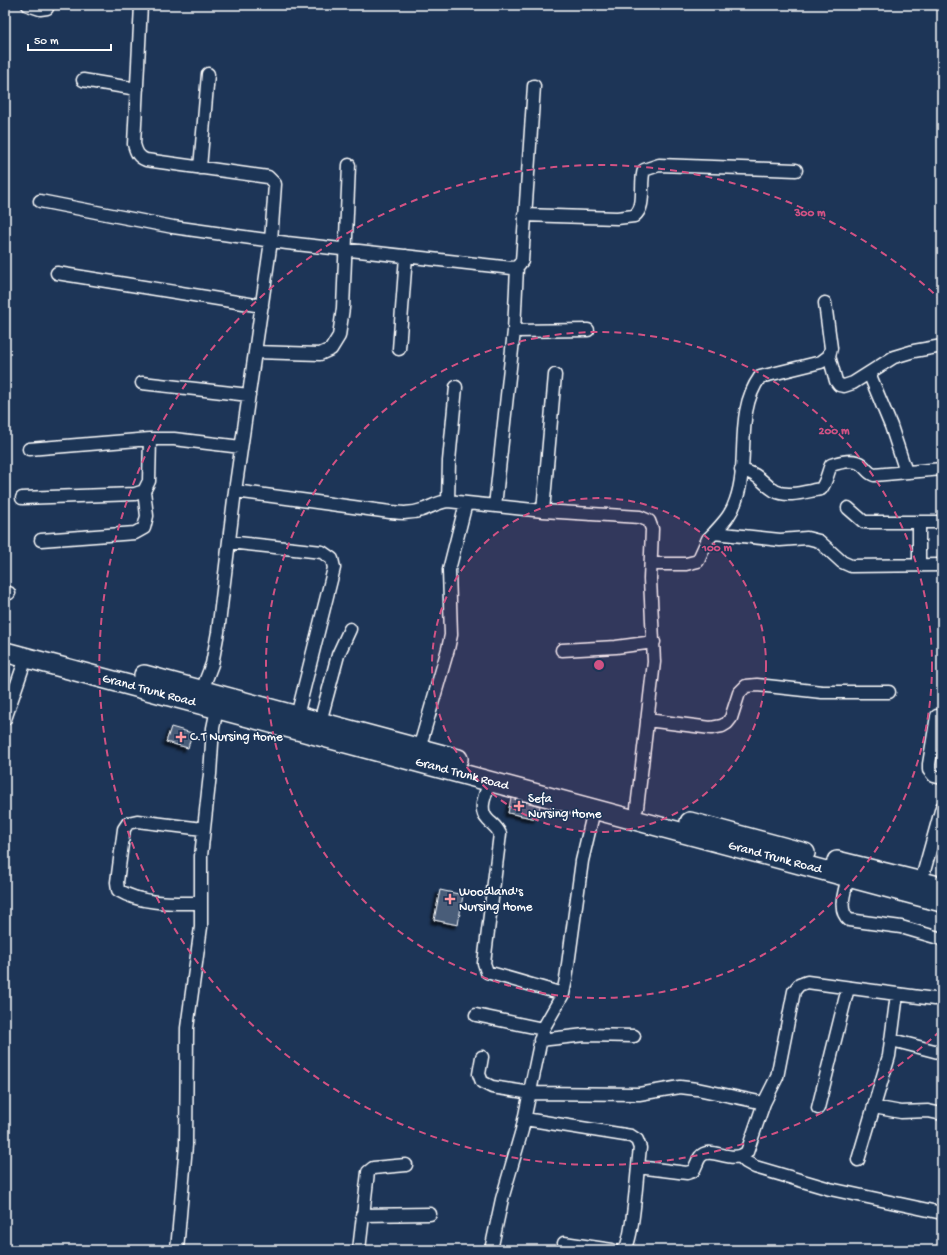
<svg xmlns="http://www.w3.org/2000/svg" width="947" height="1255" viewBox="0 0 947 1255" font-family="'Gochi Hand',sans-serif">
<defs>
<filter id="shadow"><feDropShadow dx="-3.5" dy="3.5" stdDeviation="1" flood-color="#0009"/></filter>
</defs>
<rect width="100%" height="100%" fill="#1d3557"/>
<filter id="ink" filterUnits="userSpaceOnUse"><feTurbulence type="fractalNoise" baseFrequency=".025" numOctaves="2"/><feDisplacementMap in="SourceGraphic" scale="8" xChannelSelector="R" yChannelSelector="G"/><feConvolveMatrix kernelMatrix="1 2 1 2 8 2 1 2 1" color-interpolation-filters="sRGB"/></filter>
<g filter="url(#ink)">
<path fill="#4a5d79" stroke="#fff" filter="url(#shadow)" d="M 171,727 L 192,733 L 188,748 L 166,742 Z
M 511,798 L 540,806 L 537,819 L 508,813 Z
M 440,890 L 463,895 L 458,925 L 434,920 Z"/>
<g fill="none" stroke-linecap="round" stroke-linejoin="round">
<g stroke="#fff" stroke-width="15">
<path id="minor" d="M 28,5 L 40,9 L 47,8 L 48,5
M 141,5 L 134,144 C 136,152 138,157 146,160 L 268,177 L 275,184 L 271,241 L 235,491 L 218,632 L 212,664 L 202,690
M 83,80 L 137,89
M 200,168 L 208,74
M 40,201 L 173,227 L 287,243 L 512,268 L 517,267 L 522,261 L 534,86
M 524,215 L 617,218 L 634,216 C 647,207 639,183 644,170 L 659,165 L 796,170
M 57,273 L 262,306
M 514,331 L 588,330
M 399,349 L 406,256
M 255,352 L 320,354 L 331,349 L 339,336 L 343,308 L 349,165
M 829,356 L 836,381 L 839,385 L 844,386 L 853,383 L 894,357 L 914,351 L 942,346
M 869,373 L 891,426 L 906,472
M 142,383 L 249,395
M 29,449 L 150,439 L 174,439 L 241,447
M 741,470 C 762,475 760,482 775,491 C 788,498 807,491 821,489 C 827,481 827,474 831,465 C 840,462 854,458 862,465 C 867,469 868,473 874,475 L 942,469
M 235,491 L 390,512 C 401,513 411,514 422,510 C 431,507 438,502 448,501 L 543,511 L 640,517 L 649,521 L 652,529 L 650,579 L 654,662 L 637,808
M 22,498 L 135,494 L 144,491 L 149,481 L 150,439
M 448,501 L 449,461 L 456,387
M 495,506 L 514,331 L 517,267
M 848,508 L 864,522 L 942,522
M 543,511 L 555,375
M 714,533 C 723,523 732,514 736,500 C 750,461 734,413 760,377 L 821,362 L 829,356 L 831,348 L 825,303
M 41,540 L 135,533 L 144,528 L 147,516 L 144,491
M 229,542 L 322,552 L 332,559 L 334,568 L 297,716
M 651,564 L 686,564 L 698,561 L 708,539 L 714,533 L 780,540 L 807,538 L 819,541 L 842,562 L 851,566 L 942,565
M 919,564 L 919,522
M 5,592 L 9,593
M 562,650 L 616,647 L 654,642
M 937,716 L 929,764 L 929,770 L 934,776 L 942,778
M 5,719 L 26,658
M 647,720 L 711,728 L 722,726 L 727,723 L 731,718 L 739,693 L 746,686 L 757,685 L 822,692 L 889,692
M 320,722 L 338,655 L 350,629
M 419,749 L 448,649 L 451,635 L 449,570 L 466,503
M 490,781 C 486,794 477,809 488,820 C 493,825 497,827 500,834 L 484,963 L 487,972 L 563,994
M 848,877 C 845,891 837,910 849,920 L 901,927 L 942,939
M 921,882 L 942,807
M 201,903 C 173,903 143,905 118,890 L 117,882 L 124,829 L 128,823 L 137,821 L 203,829
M 476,1015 L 543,1029
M 540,1040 L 585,1035 L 634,1036
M 892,1040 L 942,1053
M 482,1057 L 479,1074 L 482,1082 L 492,1087 L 531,1093 L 639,1094 L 680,1087 L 697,1089 L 764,1103
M 874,1107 L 901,1112 L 928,1111 L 942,1114
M 818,1108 L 848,988
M 525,1119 L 631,1136 L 637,1140 L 640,1148 C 637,1168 634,1236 625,1249 L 622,1250
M 741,1157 L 746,1162 L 755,1167 L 830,1189 L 942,1213
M 858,1160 L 889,1056 L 897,994
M 638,1167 L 687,1173 L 693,1171 C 696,1167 697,1161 700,1157 C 710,1144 732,1166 747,1152 L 764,1103 L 777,1077 L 794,991 L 799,985 L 807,982 L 934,999 L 942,997
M 362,1215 L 430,1214
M 564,1243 L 612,1250
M 177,1250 L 186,1145 L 187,1028 L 201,927 L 201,856 L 210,774 L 213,728 L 217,709
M 359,1250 L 368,1172 L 373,1168 L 406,1165
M 491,1250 L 502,1199 L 522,1130 L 543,1029 L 563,994 L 566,979 L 582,861 L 594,810"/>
</g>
<g stroke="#fff" stroke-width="22">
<g id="primary">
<path id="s1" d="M 5,652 L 942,902"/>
<path d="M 144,675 L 458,759"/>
<path d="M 690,822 L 805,853"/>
<path d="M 837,861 L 942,887"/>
</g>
</g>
<use href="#minor" stroke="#1d3557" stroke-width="12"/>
<use href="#primary" stroke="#1d3557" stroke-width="19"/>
</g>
</g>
<circle cx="599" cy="665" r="167" fill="#d15284" fill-opacity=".12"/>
<g fill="none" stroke="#d15284" stroke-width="2" stroke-dasharray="7 5">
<circle cx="599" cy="665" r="167"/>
<circle cx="599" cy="665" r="333"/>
<path d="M940 1031A500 500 0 1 1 940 299"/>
</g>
<g fill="#ff9aa2" stroke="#1d3557" stroke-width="1.5">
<path d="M179 731h4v4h4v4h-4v4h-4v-4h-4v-4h4z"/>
<path d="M517 800h4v4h4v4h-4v4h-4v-4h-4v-4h4z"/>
<path d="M448 893h4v4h4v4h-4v4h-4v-4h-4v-4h4z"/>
</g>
<g text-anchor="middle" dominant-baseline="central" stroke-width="3" stroke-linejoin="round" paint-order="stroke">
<g font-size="13" fill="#fff" stroke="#1d3557">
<text stroke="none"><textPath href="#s1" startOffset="149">Grand Trunk Road</textPath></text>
<text stroke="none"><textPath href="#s1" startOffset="473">Grand Trunk Road</textPath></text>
<text stroke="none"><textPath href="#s1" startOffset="797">Grand Trunk Road</textPath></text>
</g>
<g font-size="13" fill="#fff" stroke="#1d3557" text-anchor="start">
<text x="190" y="737">C.T Nursing Home</text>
<text x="528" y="799">Sefa<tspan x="528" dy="15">Nursing Home</tspan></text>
<text x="459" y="892">Woodland's<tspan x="459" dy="15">Nursing Home</tspan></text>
</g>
</g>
<circle cx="599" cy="665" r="6" fill="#d15284" stroke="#1d3557" stroke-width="2"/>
<g font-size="12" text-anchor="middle" font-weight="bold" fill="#d15284" stroke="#1d3557" stroke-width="3" stroke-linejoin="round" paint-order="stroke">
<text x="810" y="216">300 m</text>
<text x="834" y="434">200 m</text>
<text x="717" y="551">100 m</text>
</g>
<rect width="947" height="1255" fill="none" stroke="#1d3557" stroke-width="20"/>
<rect x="10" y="10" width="927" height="1235" fill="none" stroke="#fff" stroke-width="1.5" filter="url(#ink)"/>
<path d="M28 44v6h83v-6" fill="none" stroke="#ffffff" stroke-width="2"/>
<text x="34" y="44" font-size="12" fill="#ffffff" stroke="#1d3557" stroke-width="3" paint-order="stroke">50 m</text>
</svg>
